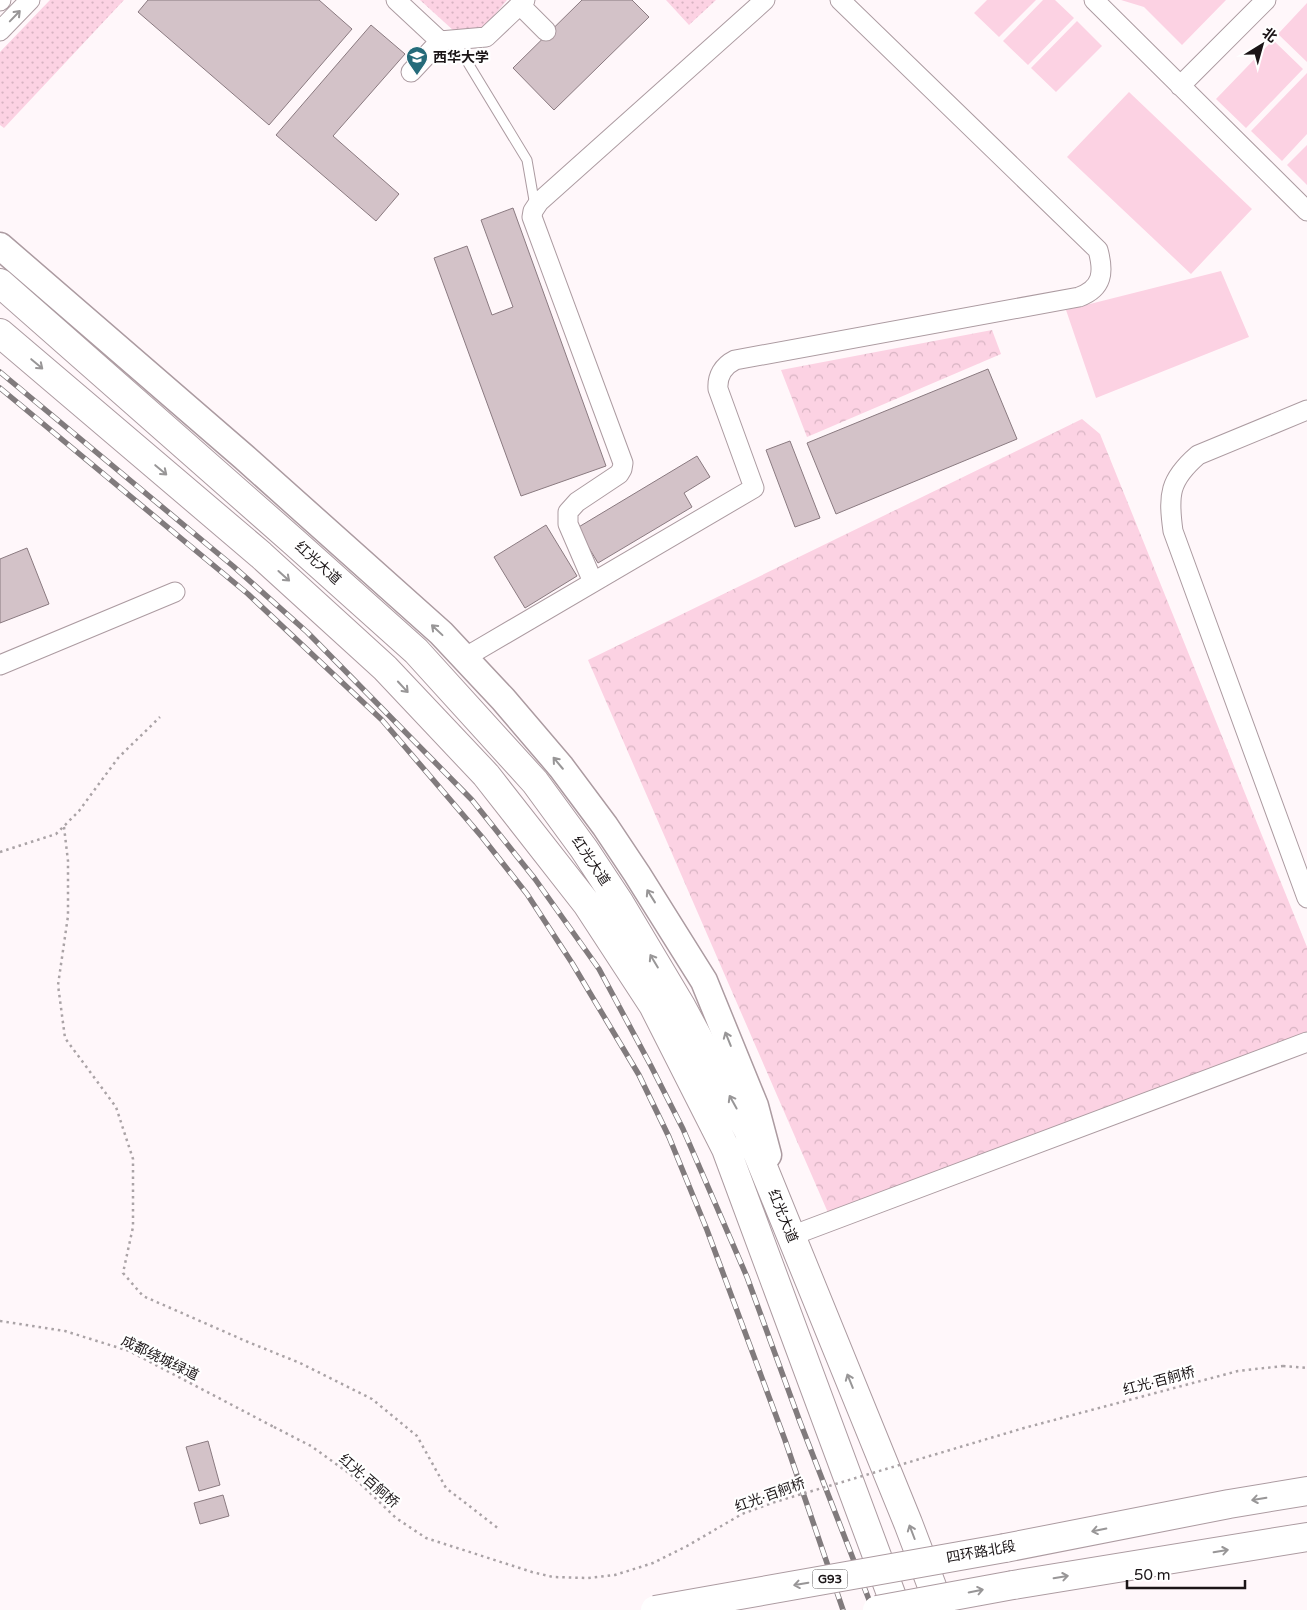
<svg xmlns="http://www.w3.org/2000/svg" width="1307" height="1610" viewBox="0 0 1307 1610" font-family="'Varela Round','Noto Sans SC',sans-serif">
<defs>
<pattern id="grass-dots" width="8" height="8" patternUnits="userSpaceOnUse" patternTransform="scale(1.25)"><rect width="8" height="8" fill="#fcd2e3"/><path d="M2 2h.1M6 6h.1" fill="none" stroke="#d7b3c2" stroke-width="1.8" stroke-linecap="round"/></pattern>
<pattern id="park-crowns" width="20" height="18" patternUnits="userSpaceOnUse" patternTransform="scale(1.25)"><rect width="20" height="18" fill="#fcd2e3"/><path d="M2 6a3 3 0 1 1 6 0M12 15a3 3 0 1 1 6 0" fill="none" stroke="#d7b3c2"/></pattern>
</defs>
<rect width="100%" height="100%" fill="#fff7fa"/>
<path fill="url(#grass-dots)" d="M 50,0 L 124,0 L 4,128 L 0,125 L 0,52 Z
M 420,0 L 507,0 L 481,31 L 454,31 Z
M 666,0 L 716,0 L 689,25 Z"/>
<path fill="url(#park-crowns)" d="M 992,330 L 1001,354 L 807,437 L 781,370 Z
M 1082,419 L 1100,434 L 1307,947 L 1307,1033 L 829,1215 L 588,660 Z"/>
<path fill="#fcd2e3" d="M 987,0 L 1036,0 L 999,37 L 974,13 Z
M 1043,0 L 1055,0 L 1074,18 L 1028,65 L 1003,41 Z
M 1121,0 L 1226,0 L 1182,45 L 1144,7 Z
M 1307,3 L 1307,62 L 1278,34 Z
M 1077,21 L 1102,46 L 1056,92 L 1031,68 Z
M 1273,40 L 1303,69 L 1246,128 L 1216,99 Z
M 1307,73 L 1307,134 L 1282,161 L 1251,131 Z
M 1129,92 L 1252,209 L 1191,274 L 1067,157 Z
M 1307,145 L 1307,185 L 1287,165 Z
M 1221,271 L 1249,337 L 1096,398 L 1066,310 Z"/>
<path fill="#d3c2c8" stroke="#8a7a80" d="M 148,0 L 319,0 L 352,29 L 269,125 L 138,12 Z
M 582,0 L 632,0 L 649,17 L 554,110 L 513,68 Z
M 371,25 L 405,54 L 333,136 L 399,194 L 376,221 L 276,135 Z
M 513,208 L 606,466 L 521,496 L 434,258 L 467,246 L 492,315 L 513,307 L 481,220 Z
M 988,369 L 1017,439 L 836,514 L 807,443 Z
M 790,441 L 820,518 L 795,527 L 766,450 Z
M 697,456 L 710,477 L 684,493 L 692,507 L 598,563 L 577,528 Z
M 546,525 L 577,576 L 525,608 L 494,557 Z
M 27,548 L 49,604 L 0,623 L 0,559 Z
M 208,1441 L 220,1485 L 199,1491 L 186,1447 Z
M 223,1495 L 229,1516 L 200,1524 L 194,1503 Z"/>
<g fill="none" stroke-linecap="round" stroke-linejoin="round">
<g stroke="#ac9ba1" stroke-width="11">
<path id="lane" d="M 454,40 L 527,160 L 535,206"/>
</g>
<g stroke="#ac9ba1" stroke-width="21">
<path id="street" d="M 396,0 L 440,41 L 486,37 L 525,0
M 1094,0 L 1307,211
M 0,1 L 1,0
M 520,5 L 546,31
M 0,31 L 30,0
M 411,72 L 440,41
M 1180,86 L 1266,0
M 1307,410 L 1198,455 C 1169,480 1168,495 1173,531 L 1307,898
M 593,582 L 568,524 L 568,512 L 577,502 L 619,474 L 622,469 L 623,463 L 532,217 L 533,211 L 539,202 L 765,0
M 464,658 L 754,488 L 718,389 C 717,376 723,366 735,360 L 1079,297 C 1103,288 1104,272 1098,250 L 840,0
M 0,665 L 175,592
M 791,1236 L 1307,1042"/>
</g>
<g stroke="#ac9ba1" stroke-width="29">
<path id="secondary" d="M 0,246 L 244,457 L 441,633 L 503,699 L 561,767 L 605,826 L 637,874 L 704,981 L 755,1106 L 768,1155"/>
</g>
<g stroke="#ac9ba1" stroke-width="30">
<path id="highway" d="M 0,283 L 293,541 L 416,651 L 535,782 L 584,849 L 619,902 L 681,1006 L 748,1130 L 908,1523 L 941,1610
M 0,333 L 261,555 L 385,668 L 486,775 L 587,904 L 653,1005 L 726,1149 L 897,1610
M 1005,1548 L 1229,1504 L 1307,1491
M 1013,1585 L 1307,1537"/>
</g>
<path stroke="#aaa3a6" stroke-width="2.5" stroke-dasharray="2.5 4" stroke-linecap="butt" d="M 64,827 L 68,861 L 68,916 L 58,985 L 65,1038 L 116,1107 L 133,1159 L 133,1227 L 123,1273 L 143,1296 L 248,1342 L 300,1363 L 372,1399 L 417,1436 L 446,1488 L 499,1529
M 0,852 L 56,834 L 79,811 L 118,758 L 160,717
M 0,1321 L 65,1331 L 129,1351 L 274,1427
M 1283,1366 L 1307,1368"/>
<use href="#lane" stroke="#fff" stroke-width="9"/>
<use href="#street" stroke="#fff" stroke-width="19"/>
<use href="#secondary" stroke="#fff" stroke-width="26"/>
<use href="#highway" stroke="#fff" stroke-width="28"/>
<g stroke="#817b7d" stroke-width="5.5">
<path id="rail" d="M 0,372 L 233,566 L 307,632 L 472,800 L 535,879 L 599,969 L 651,1066 L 683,1129 L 747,1277 L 800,1422 L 873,1610
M 0,388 L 248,594 L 382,720 L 482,837 L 527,894 L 572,963 L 639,1075 L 669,1137 L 707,1230 L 785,1440 L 843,1610"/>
</g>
<use href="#rail" stroke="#fff" stroke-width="4" stroke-dasharray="11" stroke-linecap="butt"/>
<g stroke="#ac9ba1" stroke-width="30" stroke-linecap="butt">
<path id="highway-bridge" d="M 655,1610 L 1005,1548
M 877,1610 L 1013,1585"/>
</g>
<path stroke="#aaa3a6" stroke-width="2.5" stroke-dasharray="2.5 4" stroke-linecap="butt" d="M 274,1427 L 311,1446 L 350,1474 L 396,1518 L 426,1538 L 532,1572 L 553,1577 L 588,1578 L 615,1575 L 653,1563 L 687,1546 L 742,1514 L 775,1502 L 1024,1428 L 1238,1371 L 1283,1366"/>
<use href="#highway-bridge" stroke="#fff" stroke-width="28"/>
</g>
<defs><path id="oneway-shaft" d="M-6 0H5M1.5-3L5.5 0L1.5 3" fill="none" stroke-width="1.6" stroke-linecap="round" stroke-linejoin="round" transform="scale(1.25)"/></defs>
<g stroke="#989697">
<use href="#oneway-shaft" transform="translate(15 16) rotate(-46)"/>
<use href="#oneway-shaft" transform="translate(37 364) rotate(40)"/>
<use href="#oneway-shaft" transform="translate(161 470) rotate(40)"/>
<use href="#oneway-shaft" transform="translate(284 576) rotate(42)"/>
<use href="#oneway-shaft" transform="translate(437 630) rotate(-137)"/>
<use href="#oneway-shaft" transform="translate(403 687) rotate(47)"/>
<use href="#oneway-shaft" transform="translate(558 763) rotate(-130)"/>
<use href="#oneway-shaft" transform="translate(651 896) rotate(-122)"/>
<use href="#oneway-shaft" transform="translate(654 961) rotate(-121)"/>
<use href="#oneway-shaft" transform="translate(728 1039) rotate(-112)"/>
<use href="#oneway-shaft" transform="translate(733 1102) rotate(-119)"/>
<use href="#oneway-shaft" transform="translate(850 1381) rotate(-112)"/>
<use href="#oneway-shaft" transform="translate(1259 1499) rotate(171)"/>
<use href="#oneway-shaft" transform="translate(1099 1530) rotate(169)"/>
<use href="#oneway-shaft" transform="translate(912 1532) rotate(-111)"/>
<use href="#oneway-shaft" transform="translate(1221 1551) rotate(-9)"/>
<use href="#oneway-shaft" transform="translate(1061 1577) rotate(-9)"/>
<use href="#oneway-shaft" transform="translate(801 1584) rotate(170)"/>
<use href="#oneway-shaft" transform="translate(976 1591) rotate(-11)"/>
</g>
<defs>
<g id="university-pin" transform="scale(1.125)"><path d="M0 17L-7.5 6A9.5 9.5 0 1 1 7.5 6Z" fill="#256b7a" stroke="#fff"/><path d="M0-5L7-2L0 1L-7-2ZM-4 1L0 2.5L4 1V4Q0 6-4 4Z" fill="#fff"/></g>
</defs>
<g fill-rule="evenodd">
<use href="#university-pin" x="417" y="57"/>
</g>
<g text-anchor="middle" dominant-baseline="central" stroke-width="4.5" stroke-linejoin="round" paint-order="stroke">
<rect fill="#fff" stroke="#5f5b5d" stroke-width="1" x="812.5" y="1569.5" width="35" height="19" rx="4"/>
<g font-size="12" font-weight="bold" fill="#1b1517">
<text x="830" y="1579">G93</text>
</g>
<g font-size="14" font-weight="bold" fill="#1b1517" stroke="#fff" text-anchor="start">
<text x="433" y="57">西华大学</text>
</g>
<g font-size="14" fill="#1b1517" stroke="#fff">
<text transform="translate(318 563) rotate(42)">红光大道</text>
<text transform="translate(591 861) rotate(56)">红光大道</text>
<text transform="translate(783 1216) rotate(68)">红光大道</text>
<text transform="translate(160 1358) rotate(26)">成都绕城绿道</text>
<text transform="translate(1159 1381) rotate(-15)">红光·百舸桥</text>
<text transform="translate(369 1481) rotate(41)">红光·百舸桥</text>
<text transform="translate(770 1495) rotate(-20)">红光·百舸桥</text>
<text transform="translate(981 1552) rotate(-10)">四环路北段</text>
</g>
</g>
<g transform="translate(1262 45) rotate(37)" stroke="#ffffff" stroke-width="4" paint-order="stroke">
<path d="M0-4L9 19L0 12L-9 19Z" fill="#1b1517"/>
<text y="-8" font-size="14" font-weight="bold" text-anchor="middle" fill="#1b1517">北</text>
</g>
<path d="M1127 1580v8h118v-8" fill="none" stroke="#1b1517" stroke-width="2.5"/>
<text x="1134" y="1580" font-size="15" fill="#1b1517" stroke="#ffffff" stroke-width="4" paint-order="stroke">50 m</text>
</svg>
